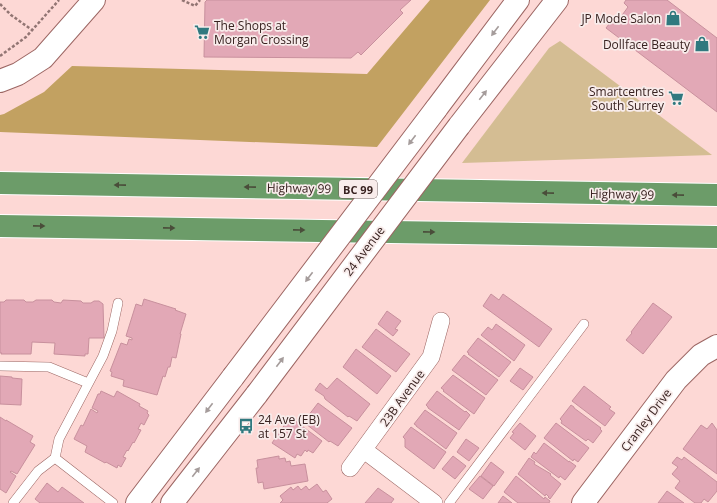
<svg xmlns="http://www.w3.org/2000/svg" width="717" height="503" viewBox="0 0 717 503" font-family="'Open Sans',sans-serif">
<rect width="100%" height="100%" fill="#fdd8d5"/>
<path fill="#d4bd93" d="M 560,41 L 712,155 L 462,163 L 549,48 Z"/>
<path fill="#c2a161" d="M 430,0 L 490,0 L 377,147 L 0,132 L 0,115 L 4,114 L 44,92 L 72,66 L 367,74 Z"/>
<path fill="#e2a8b6" stroke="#c8909d" d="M 207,0 L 411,0 L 400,10 L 403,13 L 361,55 L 358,52 L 351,58 L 204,57 L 205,2 Z
M 626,0 L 667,0 L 717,38 L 717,112 L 606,28 L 616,15 L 620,18 L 628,7 L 624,3 Z
M 491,294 L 499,300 L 503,294 L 552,329 L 539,347 L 483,306 Z
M 144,299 L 176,309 L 175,310 L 186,314 L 180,334 L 181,334 L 176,358 L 172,357 L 170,367 L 168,367 L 165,377 L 163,376 L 157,395 L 123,386 L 124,380 L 111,376 L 112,372 L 110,371 L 121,343 L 127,345 L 129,339 L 132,340 L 132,338 L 126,336 L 136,304 L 142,306 Z
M 6,300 L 24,300 L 26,302 L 33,302 L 36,300 L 52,300 L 54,302 L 61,303 L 63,300 L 81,301 L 83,303 L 91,303 L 94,301 L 99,301 L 103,304 L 104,338 L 89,338 L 88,354 L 85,354 L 85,356 L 54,354 L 55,343 L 32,342 L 31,354 L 1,354 L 2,353 L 0,353 L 0,302 L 4,302 Z
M 653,303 L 672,317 L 643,354 L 626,340 L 632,333 L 631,332 Z
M 387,311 L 401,321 L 395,329 L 398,330 L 393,336 L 378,324 Z
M 496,324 L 525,345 L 514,361 L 481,335 L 488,327 L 492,330 Z
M 376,329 L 410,354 L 396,372 L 362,347 Z
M 478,338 L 511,362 L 499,377 L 468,354 L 469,353 L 467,352 Z
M 356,349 L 391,376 L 377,394 L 343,367 Z
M 464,355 L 498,380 L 486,395 L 452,370 Z
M 520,368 L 533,377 L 523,390 L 510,381 Z
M 453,375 L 485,398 L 474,414 L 443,391 L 444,390 L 441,388 Z
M 0,376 L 12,377 L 12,378 L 22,379 L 21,405 L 0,404 Z
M 337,378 L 370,404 L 357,421 L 349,416 L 348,417 L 325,399 L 324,396 L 315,390 L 320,383 L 327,389 Z
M 584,386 L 611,407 L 609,409 L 615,413 L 605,426 L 572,401 Z
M 101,391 L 114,397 L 117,391 L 140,404 L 139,406 L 148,411 L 147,413 L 149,415 L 144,425 L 141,423 L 138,429 L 141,430 L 134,443 L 133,442 L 128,451 L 127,450 L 123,457 L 126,458 L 121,467 L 118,465 L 117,468 L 106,462 L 105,463 L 85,452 L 87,446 L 74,439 L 81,425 L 83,426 L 91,409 L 97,413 L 98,411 L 92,408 L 98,394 L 100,394 Z
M 437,391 L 465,412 L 466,411 L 470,415 L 459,430 L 428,408 L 428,407 L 426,405 Z
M 318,403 L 352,428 L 338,446 L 330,441 L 329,442 L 306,424 L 308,421 L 305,420 Z
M 571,405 L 574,407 L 574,408 L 601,428 L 600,429 L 602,431 L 593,443 L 588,439 L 586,441 L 561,423 L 562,421 L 560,419 Z
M 425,410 L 457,433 L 446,449 L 416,426 L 416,425 L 414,424 Z
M 0,417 L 6,421 L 6,420 L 33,436 L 30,442 L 35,445 L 17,474 L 11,471 L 10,472 L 16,476 L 6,493 L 0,489 Z
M 290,417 L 322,441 L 313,453 L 308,450 L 307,452 L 305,450 L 301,456 L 297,454 L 295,458 L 272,443 Z
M 520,423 L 536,436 L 525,450 L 510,438 L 514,433 L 512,432 Z
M 556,423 L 589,448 L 578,462 L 574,459 L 573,461 L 544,438 Z
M 712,423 L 717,430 L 717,474 L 683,449 L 701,425 L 707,429 Z
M 411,427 L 446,452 L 434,469 L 405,447 L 405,439 L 403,437 Z
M 466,439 L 479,448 L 469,461 L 457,452 Z
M 544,443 L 569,462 L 569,461 L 576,466 L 565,480 L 560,476 L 559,478 L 531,457 L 534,452 L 536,454 Z
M 279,456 L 279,459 L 285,458 L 286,462 L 290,461 L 291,466 L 305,464 L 308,481 L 264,489 L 263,482 L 258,483 L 256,468 L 258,468 L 257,460 Z
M 453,456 L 466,466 L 455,479 L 442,469 Z
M 677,457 L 682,460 L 684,457 L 717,482 L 717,491 L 708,502 L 704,499 L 701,503 L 695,503 L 675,488 L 680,481 L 672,474 L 678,467 L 672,463 Z
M 529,458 L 535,462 L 534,464 L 551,474 L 550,475 L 561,484 L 550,499 L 548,497 L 549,497 L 546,494 L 545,496 L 518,474 Z
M 491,462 L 504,472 L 494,486 L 481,476 Z
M 480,476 L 493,486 L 483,499 L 469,489 Z
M 516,476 L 544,499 L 545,497 L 550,501 L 549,503 L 518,503 L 504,492 Z
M 47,483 L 58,492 L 62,487 L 84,503 L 40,503 L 35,499 Z
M 317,484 L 323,492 L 326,490 L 332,499 L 327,503 L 280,503 L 283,500 L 280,496 L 291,487 L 293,490 L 298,486 L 301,490 L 306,486 L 309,490 Z
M 378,488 L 394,499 L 391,503 L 365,503 Z
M 667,491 L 684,503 L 658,503 Z
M 503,496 L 512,503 L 498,503 Z"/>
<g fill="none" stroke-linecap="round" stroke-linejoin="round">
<g stroke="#9c6663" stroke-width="10">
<path id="service" d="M 0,366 L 49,367 L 88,383
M 55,458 L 113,503
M 13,503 L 38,471 L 55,458 L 59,439 L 103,356 L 112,331 L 118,303
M 449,503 L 584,324"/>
</g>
<g stroke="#9c6663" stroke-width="18">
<path id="minor" d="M 364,450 L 434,503
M 350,468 L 431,357 L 441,321"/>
</g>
<g stroke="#9c6663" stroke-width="24">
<path id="tertiary" d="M 0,81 L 18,74 L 43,58 L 94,0
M 583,503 L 676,380 L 701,355 L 717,346"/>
</g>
<g stroke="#9c6663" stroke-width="24">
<path id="secondary" d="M 436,109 L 518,0
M 459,126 L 557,0
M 137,503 L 233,377
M 172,503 L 257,394"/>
</g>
<g stroke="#fff" stroke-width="24">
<path id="motorway" d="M 0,183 L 717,195
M 0,226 L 717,237"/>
</g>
<path stroke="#927573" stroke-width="2.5" stroke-dasharray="3 2" stroke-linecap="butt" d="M 182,0 L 195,6 L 200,0
M 0,4 L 11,15 L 32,30
M 0,56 L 26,37 L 59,0"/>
<use href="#service" stroke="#fff" stroke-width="9"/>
<use href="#minor" stroke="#fff" stroke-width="17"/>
<use href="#tertiary" stroke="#fff" stroke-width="22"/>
<use href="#secondary" stroke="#fff" stroke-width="22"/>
<use href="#motorway" stroke="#6c9c69" stroke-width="22"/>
<g stroke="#9c6663" stroke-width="24" stroke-linecap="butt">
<path id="secondary-bridge" d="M 233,377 L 436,109
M 257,394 L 459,126"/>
</g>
<use href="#secondary-bridge" stroke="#fff" stroke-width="22"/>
</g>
<defs><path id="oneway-solid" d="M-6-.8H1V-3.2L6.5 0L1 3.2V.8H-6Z"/></defs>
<g fill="#a59c9b">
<use href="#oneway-solid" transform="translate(495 31) rotate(127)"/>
<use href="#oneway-solid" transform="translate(483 95) rotate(-52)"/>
<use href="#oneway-solid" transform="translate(412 140) rotate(127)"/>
<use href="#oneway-solid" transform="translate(309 277) rotate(127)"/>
<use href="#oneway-solid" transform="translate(280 362) rotate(-53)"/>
<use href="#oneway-solid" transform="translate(209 408) rotate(127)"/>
<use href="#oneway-solid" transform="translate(196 472) rotate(-52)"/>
</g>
<g fill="#4a4d3a">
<use href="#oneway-solid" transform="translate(120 185) rotate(-179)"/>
<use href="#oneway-solid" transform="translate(250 187) rotate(-179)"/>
<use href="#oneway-solid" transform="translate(548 193) rotate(-179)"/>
<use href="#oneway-solid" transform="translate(678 195) rotate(-179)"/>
<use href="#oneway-solid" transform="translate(39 226) rotate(1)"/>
<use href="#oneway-solid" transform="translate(169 228) rotate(1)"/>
<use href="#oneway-solid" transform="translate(299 230) rotate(1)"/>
<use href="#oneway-solid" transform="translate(429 232) rotate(1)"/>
</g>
<defs>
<g id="shop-bare" transform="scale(1.2)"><path d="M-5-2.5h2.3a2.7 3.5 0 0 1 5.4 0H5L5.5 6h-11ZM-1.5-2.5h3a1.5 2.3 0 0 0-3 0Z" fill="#30797f" stroke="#f8eceb" stroke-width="2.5" paint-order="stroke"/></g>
<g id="supermarket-bare" transform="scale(1.2)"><path d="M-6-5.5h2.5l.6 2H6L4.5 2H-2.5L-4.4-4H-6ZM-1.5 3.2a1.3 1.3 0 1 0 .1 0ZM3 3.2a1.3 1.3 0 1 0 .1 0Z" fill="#30797f" stroke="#f8eceb" stroke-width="2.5" paint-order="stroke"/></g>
<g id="bus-bare" transform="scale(1.2)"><path d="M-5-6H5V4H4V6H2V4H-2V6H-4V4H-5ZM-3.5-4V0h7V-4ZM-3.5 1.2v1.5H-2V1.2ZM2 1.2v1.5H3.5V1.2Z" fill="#30797f" stroke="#f8eceb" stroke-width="2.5" paint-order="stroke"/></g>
</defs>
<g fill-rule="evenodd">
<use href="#shop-bare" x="673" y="18"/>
<use href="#supermarket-bare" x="202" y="32"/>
<use href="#shop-bare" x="702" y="44"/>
<use href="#supermarket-bare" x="676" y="98"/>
<use href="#bus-bare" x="246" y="426"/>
</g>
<g text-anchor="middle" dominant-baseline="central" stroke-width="3.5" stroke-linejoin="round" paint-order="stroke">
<rect fill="#f8eceb" stroke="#725f5d" stroke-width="1" x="339" y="180" width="38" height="18" rx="3"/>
<g font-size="11" font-weight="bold" fill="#382220">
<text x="358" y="189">BC 99</text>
</g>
<g font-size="12" fill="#382220" stroke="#f8eceb" text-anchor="end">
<text x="661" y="18">JP Mode Salon</text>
<text x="214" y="25" text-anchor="start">The Shops at<tspan x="214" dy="14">Morgan Crossing</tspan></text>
<text x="690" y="44">Dollface Beauty</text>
<text x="664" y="91">Smartcentres<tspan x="664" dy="14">South Surrey</tspan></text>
<text x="258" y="419" text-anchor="start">24 Ave (EB)<tspan x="258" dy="14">at 157 St</tspan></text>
</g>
<g font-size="12" fill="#382220" stroke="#f8eceb">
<text transform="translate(299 188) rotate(1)">Highway 99</text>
<text transform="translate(622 194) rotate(1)">Highway 99</text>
<text transform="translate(364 251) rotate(-53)">24 Avenue</text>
<text transform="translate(402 398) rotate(-54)">23B Avenue</text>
<text transform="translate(646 420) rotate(-53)">Cranley Drive</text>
</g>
</g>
</svg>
